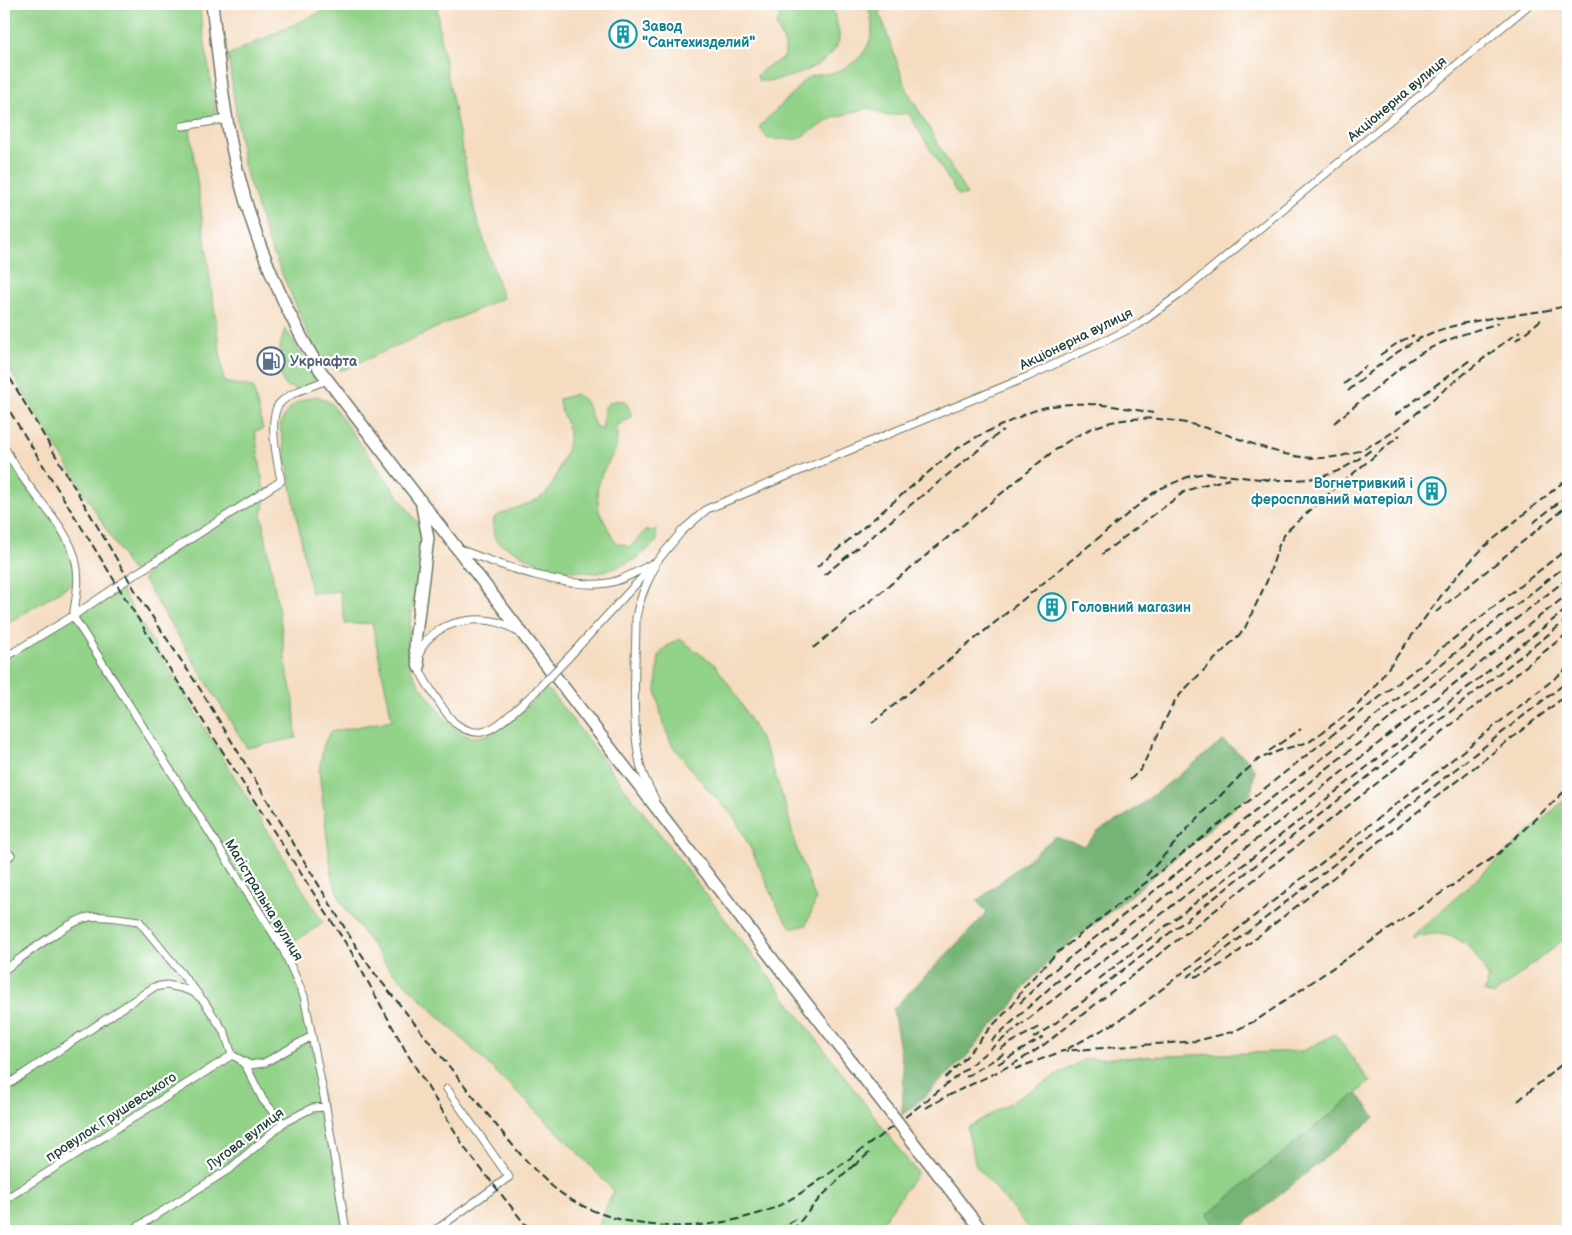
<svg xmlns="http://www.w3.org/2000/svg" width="1572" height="1235" viewBox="0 0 1572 1235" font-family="'Balsamiq Sans',sans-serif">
<rect width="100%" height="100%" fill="#fff"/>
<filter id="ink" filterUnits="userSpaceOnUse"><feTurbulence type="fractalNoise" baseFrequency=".02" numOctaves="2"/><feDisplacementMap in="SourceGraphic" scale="10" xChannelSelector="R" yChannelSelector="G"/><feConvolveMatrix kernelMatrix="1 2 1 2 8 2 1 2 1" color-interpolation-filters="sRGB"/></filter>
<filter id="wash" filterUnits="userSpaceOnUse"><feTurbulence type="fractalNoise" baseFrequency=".0096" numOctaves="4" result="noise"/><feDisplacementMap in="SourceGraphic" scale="20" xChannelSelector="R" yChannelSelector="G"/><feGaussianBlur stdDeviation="1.12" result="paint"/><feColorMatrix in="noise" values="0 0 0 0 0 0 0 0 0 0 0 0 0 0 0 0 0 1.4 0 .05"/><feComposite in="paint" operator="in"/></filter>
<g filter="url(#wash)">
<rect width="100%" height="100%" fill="#f5dcc1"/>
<path fill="#92d289" stroke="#58885e" d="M 4,4 L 199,4 L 216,116 L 189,121 L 224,382 L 253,387 L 263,429 L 255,431 L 264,491 L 134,575 L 4,360 Z
M 338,4 L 437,4 L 440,37 L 475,213 L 503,298 L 343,370 L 331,368 L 314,347 L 268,241 L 243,163 L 228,55 Z
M 773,4 L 831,4 C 833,12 840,29 839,38 C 836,65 782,83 759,81 L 757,76 C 763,67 777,63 785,56 L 785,45 L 776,25 L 780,17 Z
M 867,4 L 880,4 L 880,14 L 907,90 L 967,195 L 958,195 L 908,113 L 886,116 L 868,108 L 833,118 L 797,139 L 768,139 L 759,127 C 770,115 783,104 794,92 C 798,88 802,81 807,78 C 814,74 826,75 834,72 C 866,62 880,36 867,4 Z
M 285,329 L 315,375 C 316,386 304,386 296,389 L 284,385 C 277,363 278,349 285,329 Z
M 576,394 C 589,401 590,415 596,428 L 603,429 C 603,408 602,399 626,401 L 632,417 L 618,425 L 616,449 L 602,473 L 597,490 L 599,511 L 615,542 L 630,547 L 645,531 L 656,530 L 657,541 L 638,558 L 615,568 L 597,573 L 550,569 L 497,542 C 492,534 493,527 494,518 C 510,507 538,505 549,490 C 554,483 557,473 560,465 C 564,456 569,446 569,436 C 569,423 559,412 559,399 Z
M 318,396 L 331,403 L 417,522 C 419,528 421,534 422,540 C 425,579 396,642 414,676 C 422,690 434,703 443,716 C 478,765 516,715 545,689 L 551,692 L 787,1000 L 917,1173 L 876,1231 L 595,1231 L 614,1191 L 563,1137 L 388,967 L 342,904 L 332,877 L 319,771 L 324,744 L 330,732 L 392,720 L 372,623 L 345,624 L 340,591 L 311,593 L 280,426 C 286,407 298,399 318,396 Z
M 4,451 L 68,539 L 77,573 L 73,583 L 4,626 Z
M 266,496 L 262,516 L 281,624 L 286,666 L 294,703 L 296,738 L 247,748 L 143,579 L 151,566 Z
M 118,585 L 323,923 L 283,949 L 304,996 L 346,1231 L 4,1231 L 4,658 Z
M 680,639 L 715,665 L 733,690 L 750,720 L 767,752 L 786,807 L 796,847 L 816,900 L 806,925 L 792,929 L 780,912 L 753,853 L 734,817 L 711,793 L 673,747 L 663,724 L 656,690 L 659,655 L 667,646 Z
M 1568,797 L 1568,936 L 1494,995 L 1484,991 L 1489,979 C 1477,956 1468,937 1439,934 C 1430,933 1420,937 1411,938 Z
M 1335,1034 L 1370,1082 L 1207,1215 L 1220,1231 L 1031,1231 L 976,1166 L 967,1128 L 1085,1059 L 1303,1051 Z"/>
<path fill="#75b475" stroke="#4a7854" d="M 1223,741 L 1246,758 L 1255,770 L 1251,794 L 1126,899 L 1057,953 L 1025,986 L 1012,1006 L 990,1028 L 966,1057 L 924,1097 L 902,1115 L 904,1074 L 893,1009 L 987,913 L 977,901 L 1055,837 L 1084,846 L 1100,830 L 1130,813 Z
M 1357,1093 L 1375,1117 L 1243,1225 L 1247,1231 L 1220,1231 L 1207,1215 Z"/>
</g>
<g filter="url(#ink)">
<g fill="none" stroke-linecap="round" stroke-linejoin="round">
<g stroke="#6a7565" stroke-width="9">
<path id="minor" d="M 183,126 L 227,119
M 4,447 C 11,459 18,471 26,482 C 43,506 71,534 76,563 C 80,580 76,599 73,616
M 459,549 C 497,564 576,594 616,581 C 629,577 641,569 654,563
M 655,567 C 646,584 639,599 636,618 C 636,665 630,723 641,768 C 644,779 650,789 655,799
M 73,616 L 283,949 L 304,996 L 326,1107 L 346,1231
M 516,631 C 501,620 484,618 465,621 C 443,624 415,640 419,667 C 420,675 449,719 456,724 C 463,729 473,733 482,732 C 498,729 518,707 531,696
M 4,658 L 73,616 L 134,575 L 281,481 C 278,463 266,415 281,402 C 293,391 312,386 327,380
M 568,658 L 658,560 L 682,531 L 707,509 L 1027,377 L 1111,338 L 1139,324 L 1183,292 L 1530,4
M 4,860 L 11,855
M 4,970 C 23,957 68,921 89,917 C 105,915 122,919 139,921 L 198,994
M 242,1062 L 246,1066 L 263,1100 L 283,1123
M 4,1087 L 154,987 L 167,985 L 181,988 L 193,992 L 203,1000 L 225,1033 L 232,1055 L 250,1065 L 264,1063 L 312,1036
M 4,1200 L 232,1055
M 131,1231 L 231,1168 L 283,1123 L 312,1108 L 326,1107
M 432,1231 L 440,1227 L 509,1177 L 447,1089"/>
</g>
<g stroke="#6a7565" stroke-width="14">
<path id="primary" d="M 212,4 C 219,61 224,121 239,177 C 256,244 285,311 320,370 L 876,1094
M 419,667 L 415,648 L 416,634 L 428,538 L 422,506
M 920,1151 L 982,1231"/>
</g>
<use href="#minor" stroke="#fff" stroke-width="7"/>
<use href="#primary" stroke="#fff" stroke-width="11"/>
<path stroke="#1f3d34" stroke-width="2" stroke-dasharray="8 4" stroke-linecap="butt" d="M 1516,340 L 1542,319
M 1380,355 L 1399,342 L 1414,335
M 4,368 L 136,592 L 200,689 L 352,940 L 372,970 C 408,1015 444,1060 480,1105 C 503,1133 525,1163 553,1187 C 612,1235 706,1235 774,1208 C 801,1195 826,1176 849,1159 C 897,1124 943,1088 989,1050 L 1568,594
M 1344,384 L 1366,366
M 1348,391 C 1374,369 1399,348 1429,334 C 1446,327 1464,323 1481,320 C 1510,314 1540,314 1568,305
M 4,402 L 153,643 L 352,953 L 408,1055 L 467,1151 L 524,1223 L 536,1231
M 1395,415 L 1470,360
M 1334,423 L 1410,360 C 1439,341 1466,333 1499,323
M 1262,479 C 1310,482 1333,480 1372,449
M 1533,523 L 1568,495
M 1102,554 L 1184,492 L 1202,485 L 1230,479
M 817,567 L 951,453 C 967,441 984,433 1002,425 C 1018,418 1035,408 1053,406 C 1086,400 1120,407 1153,413
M 824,575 L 1003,430
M 1436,612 L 1568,505
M 813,648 L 1041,461 C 1056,449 1071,438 1088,430 C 1137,408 1191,421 1239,439 C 1276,452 1305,464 1345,455 C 1382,446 1411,418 1439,394 C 1466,373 1492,351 1520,331
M 872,723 L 1157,490 L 1190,476 L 1206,473 L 1268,480
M 1269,751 L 1301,729
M 1130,780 L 1141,769 L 1174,702 L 1183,691 L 1244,630 L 1267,581 L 1280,542 L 1287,531 L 1333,490 L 1400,435
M 1146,876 L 1189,827 L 1242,774 L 1259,759 L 1281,750 L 1309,742 L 1354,709 L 1375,686 L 1449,585 L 1465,567 L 1485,546 L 1568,478
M 1187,977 L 1212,960 L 1568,681
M 1194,977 L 1206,973 L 1224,963 L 1568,694
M 1099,979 L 1568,608
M 1020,1003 L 1049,974 L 1568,564
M 1033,1038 L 1053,1025 L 1568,619
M 991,1041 L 1054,984 L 1568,578
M 1000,1049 L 1039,1027
M 1067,1049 L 1117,1022 L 1143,1004 L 1568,668
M 998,1064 L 1043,1037
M 1015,1069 L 1063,1051 L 1196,1041 L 1232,1032 L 1257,1020 L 1498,854 L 1568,788
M 966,1077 L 1005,1053
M 945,1078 L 966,1057 L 990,1028 L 1012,1006 L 1025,986 L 1057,953 L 1568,548
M 1518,1101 L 1568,1059
M 926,1108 C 964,1085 1008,1071 1045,1044 L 1568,633
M 854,1166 L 869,1153
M 779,1231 L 798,1217
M 792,1231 L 819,1199 L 857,1162"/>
<g stroke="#6a7565" stroke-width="9" stroke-linecap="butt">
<path id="minor-bridge" d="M 531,696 L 568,658"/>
</g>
<g stroke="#6a7565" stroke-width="14" stroke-linecap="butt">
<path id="primary-bridge" d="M 876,1094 L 920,1151"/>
</g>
<use href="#minor-bridge" stroke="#fff" stroke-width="7"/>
<use href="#primary-bridge" stroke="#fff" stroke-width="11"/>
</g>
</g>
<defs>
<g id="building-ring" transform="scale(1.4375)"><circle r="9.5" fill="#fff" stroke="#0f9aa8" stroke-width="1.5"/><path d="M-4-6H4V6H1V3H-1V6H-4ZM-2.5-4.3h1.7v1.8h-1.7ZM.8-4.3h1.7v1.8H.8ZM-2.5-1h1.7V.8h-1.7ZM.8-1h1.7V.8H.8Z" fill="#0f9aa8"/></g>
<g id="fuel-ring" transform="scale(1.4375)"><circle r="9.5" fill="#fff" stroke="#5c6f8a" stroke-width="1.5"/><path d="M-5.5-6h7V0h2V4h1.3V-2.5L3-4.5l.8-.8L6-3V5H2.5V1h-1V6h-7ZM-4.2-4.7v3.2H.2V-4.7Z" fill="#5c6f8a"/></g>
</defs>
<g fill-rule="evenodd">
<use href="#building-ring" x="623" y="34"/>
<use href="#fuel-ring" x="271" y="361"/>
<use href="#building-ring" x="1432" y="491"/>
<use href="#building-ring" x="1052" y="607"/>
</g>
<g text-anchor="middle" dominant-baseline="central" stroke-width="4.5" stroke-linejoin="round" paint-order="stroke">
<g font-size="14" font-weight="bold" fill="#0d838f" stroke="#fff" text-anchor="start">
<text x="642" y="26">Завод<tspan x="642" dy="16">"Сантехизделий"</tspan></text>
<text x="1413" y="483" text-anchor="end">Вогнетривкий і<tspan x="1413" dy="16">феросплавний матеріал</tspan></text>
<text x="1071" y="607">Головний магазин</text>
</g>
<g font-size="14" fill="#1f3d34" stroke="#fff">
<text transform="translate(1397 99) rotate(-40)">Акціонерна вулиця</text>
<text transform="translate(1076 339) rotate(-26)">Акціонерна вулиця</text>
<text transform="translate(264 900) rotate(59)">Магістральна вулиця</text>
<text transform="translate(111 1117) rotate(-33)">провулок Грушевського</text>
<text transform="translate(245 1139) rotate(-37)">Лугова вулиця</text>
</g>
<g font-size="14" font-weight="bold" fill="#4e5e75" stroke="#fff" text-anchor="start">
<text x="290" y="361">Укрнафта</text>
</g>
</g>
<rect width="1572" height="1235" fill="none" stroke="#fff" stroke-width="20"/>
</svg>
